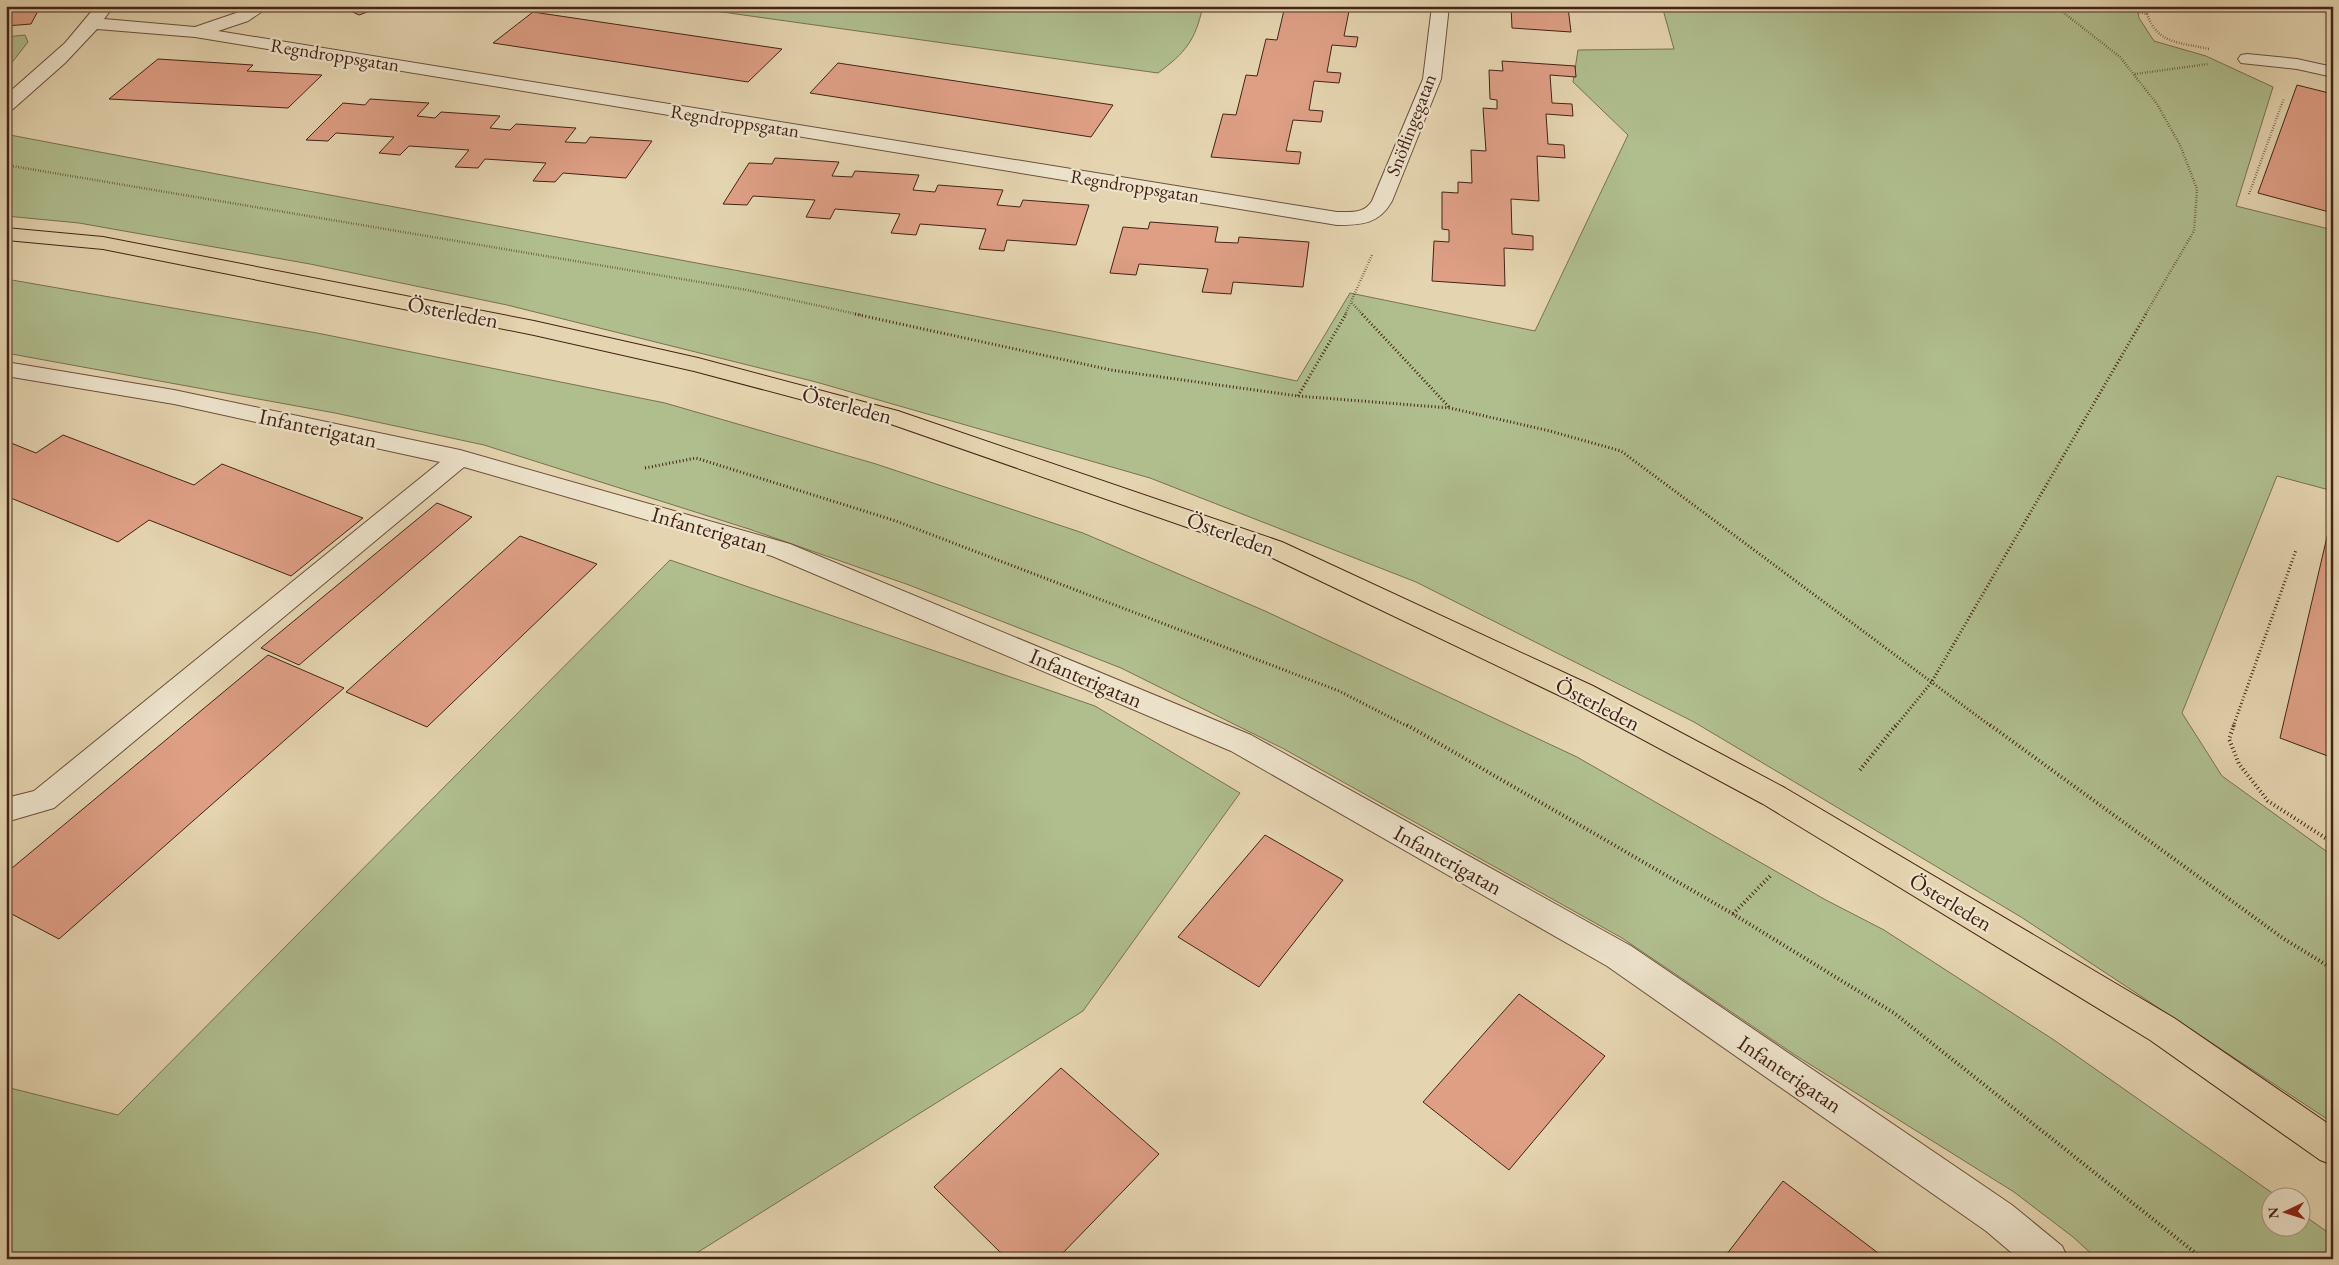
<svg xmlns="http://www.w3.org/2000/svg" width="2339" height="1265" viewBox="0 0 2339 1265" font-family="'EB Garamond',serif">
<rect width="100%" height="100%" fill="#e4d4af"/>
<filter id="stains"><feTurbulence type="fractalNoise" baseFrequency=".004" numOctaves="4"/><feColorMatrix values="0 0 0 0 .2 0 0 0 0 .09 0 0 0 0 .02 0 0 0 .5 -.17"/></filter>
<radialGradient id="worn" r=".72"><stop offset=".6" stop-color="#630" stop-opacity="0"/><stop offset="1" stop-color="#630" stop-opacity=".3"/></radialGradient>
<path fill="#b0be8e" stroke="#7a7052" d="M 679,6 L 1203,6 C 1195,41 1186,52 1158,73 Z
M 1662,6 L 2137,6 L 2139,18 L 2154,41 L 2206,56 L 2273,87 L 2236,206 L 2333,230 L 2333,491 L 2277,476 L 2182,713 L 2222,776 L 2333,856 L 2333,1123 L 2021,917 L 1694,722 L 1416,582 L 1150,478 L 816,382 L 507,305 L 310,264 L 79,223 L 6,216 L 6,139 L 10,135 C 439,217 869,291 1297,381 L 1350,293 L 1535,331 L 1628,135 L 1573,82 L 1578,50 L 1674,49 Z
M 25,35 L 28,42 L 6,70 L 6,37 Z
M 6,279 L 317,333 L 665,403 L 876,464 L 1083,533 L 1265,611 L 1577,757 L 1824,899 L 1884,930 L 2054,1040 L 2278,1197 L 2272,1198 L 2272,1228 L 2302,1228 L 2302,1214 L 2333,1236 L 2333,1259 L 2170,1259 L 2161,1252 L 2168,1259 L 2097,1259 L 2073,1237 L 2014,1192 L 1795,1055 L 1622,938 L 1284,749 L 1121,668 L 909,585 L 749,529 L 484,445 L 335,413 L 6,353 Z
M 670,560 L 1095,706 L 1240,793 L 1083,1011 L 687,1259 L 6,1259 L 6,1087 L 118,1115 Z"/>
<path fill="#de9f85" stroke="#442316" d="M 340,6 L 383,6 L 359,15 Z
M 1285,6 L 1349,11 L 1344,36 L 1358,37 L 1356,47 L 1332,45 L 1327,72 L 1341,73 L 1339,83 L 1314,81 L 1309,110 L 1323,111 L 1321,122 L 1293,120 L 1286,151 L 1301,152 L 1299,164 L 1211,157 L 1223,114 L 1236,115 L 1246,75 L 1257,76 L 1266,39 L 1277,40 Z
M 1511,6 L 1592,6 L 1593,8 L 1568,7 L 1571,32 L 1512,28 Z
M 40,7 L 31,24 L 6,26 L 6,10 Z
M 533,12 L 782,49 L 748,82 L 493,43 Z
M 158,59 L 253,65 L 247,71 L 322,75 L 288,108 L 109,99 Z
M 1502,61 L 1575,66 L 1576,77 L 1550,75 L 1552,103 L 1572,104 L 1573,116 L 1546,114 L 1548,144 L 1564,145 L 1565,158 L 1537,156 L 1539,201 L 1511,199 L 1512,234 L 1533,236 L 1533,250 L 1504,248 L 1505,286 L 1432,281 L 1434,241 L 1449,242 L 1449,230 L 1442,229 L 1442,192 L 1458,193 L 1458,182 L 1472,183 L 1471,150 L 1486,151 L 1483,108 L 1497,109 L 1497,100 L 1490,99 L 1489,70 L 1503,71 Z
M 838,63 L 1113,105 L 1091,137 L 810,93 Z
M 2297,85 L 2333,94 L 2333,213 L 2258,193 Z
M 370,99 L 429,103 L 417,116 L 435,118 L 441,112 L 500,116 L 490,128 L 510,130 L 516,124 L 576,128 L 565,142 L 586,143 L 590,137 L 652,141 L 626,178 L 563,173 L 555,182 L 533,181 L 546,163 L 485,159 L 478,168 L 455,167 L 469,150 L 409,146 L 400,155 L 379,153 L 394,137 L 336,133 L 328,141 L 306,140 L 343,103 L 365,105 Z
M 775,158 L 839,162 L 832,176 L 852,177 L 855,171 L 919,175 L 913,190 L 935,192 L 938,185 L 1003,190 L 997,205 L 1020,207 L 1023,200 L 1089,205 L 1076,245 L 1007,240 L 1004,251 L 979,249 L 986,229 L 920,224 L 916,235 L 891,233 L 900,214 L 835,209 L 830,219 L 806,217 L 815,200 L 753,196 L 747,205 L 723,204 L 749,163 L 772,164 Z
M 1150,222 L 1218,227 L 1215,242 L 1238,243 L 1239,237 L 1309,242 L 1303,287 L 1233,282 L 1231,294 L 1202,292 L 1208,269 L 1139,264 L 1136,275 L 1110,273 L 1123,227 L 1148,229 Z
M 63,435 L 194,485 L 222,464 L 363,518 L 291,576 L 149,520 L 118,542 L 6,496 L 6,441 L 36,453 Z
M 437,503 L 472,517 L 299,665 L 261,648 Z
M 2330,524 L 2333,525 L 2333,758 L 2280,738 Z
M 520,536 L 597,564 L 427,727 L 346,692 Z
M 268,655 L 344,688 L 59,939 L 6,911 L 6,873 Z
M 1265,835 L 1343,880 L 1259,987 L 1178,937 Z
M 1519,994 L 1605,1056 L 1509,1170 L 1423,1102 Z
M 1061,1068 L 1159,1154 L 1057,1259 L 1007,1259 L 934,1187 Z
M 1783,1181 L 1886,1259 L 1723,1259 Z"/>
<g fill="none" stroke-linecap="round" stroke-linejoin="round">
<g stroke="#6c4f3c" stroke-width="2">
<path id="minor" d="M 96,6 L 113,7 L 104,19 L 195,27 L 236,13 L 249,6 L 270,6 L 248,21 L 218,31 L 1337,212 C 1350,212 1364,214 1372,201 L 1423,79 L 1432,6 L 1449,6 L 1441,79 L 1392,201 C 1379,224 1362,225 1337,225 L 195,37 L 97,29 L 65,63 L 13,109 L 6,111 L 6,95 L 65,43 Z
M 2247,54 L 2297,59 L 2333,67 L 2333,77 L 2297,69 L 2241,63 L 2238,59 L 2241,55 Z
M 6,362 L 174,390 L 460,450 L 790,544 L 1251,735 L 1631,946 L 2012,1205 L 2062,1246 L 2068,1259 L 2019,1259 L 1986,1231 L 1607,966 L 1231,751 L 772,556 L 464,467 L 54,808 L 6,822 L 6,798 L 34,791 L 440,462 L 174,404 L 6,376 Z"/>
</g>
<g stroke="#442316" stroke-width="2">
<path id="major" d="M 6,228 L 103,237 L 534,321 L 698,358 L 898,411 L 1282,542 L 1593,686 L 1785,788 L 2174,1018 L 2333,1127 L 2333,1165 L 2320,1160 L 2150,1040 L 1763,804 L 1573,702 L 1264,554 L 882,421 L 694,371 L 534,335 L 103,249 L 6,240 Z"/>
</g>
<path stroke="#442316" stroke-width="2.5" stroke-dasharray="0.5 2" stroke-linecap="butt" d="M 2055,6 L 2120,57 L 2157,104 L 2180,145 L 2197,189 L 2194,231 L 2145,315
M 2108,6 L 2147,14 C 2158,45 2180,42 2209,49
M 2147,14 L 2149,6
M 2135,74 L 2208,64
M 6,165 L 747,290 L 861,315
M 2249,194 L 2284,98
M 1352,303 L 1363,315
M 1345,315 L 1372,255"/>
<path stroke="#442316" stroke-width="3" stroke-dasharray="1 2.5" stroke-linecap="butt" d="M 855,314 L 1111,370 L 1298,396 L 1450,408 L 1550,431 L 1621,451 L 1992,727
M 1362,314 L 1450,408
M 1298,396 L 1346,314
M 645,468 L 696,458 L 896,521 L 1339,691 L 1409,727
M 1895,727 L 1931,683 L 2146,314
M 2233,727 L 2296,550"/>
<path stroke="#442316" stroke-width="4" stroke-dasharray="1 3" stroke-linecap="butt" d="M 1407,725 L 1733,914 L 1894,1013 L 2203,1259
M 1990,725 L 2284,939 L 2333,969
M 2234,725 L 2229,739 L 2239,764 L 2268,801 L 2333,843
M 1860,770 L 1896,725
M 1733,914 L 1771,875"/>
<use href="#minor" fill="#ede3cb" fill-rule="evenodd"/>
<use href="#major" fill="#e4d4af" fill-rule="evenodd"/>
</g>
<g text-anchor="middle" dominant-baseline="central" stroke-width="4.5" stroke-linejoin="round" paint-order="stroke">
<g font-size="19" fill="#442316" stroke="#ede3cb">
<text transform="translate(335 55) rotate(9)">Regndroppsgatan</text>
<text transform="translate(735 121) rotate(9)">Regndroppsgatan</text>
<text transform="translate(1411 125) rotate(-69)">Snöflingegatan</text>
<text transform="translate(1135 186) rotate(9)">Regndroppsgatan</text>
</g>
<g font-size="22" fill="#442316" stroke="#ede3cb">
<text transform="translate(453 312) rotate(11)">Österleden</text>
<text transform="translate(847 405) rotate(15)">Österleden</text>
<text transform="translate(318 428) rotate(12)">Infanterigatan</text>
<text transform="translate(710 530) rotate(16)">Infanterigatan</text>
<text transform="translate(1231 534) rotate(20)">Österleden</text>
<text transform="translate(1086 678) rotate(23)">Infanterigatan</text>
<text transform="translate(1598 704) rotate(27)">Österleden</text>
<text transform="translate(1448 860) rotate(29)">Infanterigatan</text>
<text transform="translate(1951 902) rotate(31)">Österleden</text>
<text transform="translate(1790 1074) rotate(34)">Infanterigatan</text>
</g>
</g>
<rect width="2339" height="1265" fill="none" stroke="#e4d4af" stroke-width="25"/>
<rect x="8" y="8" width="2324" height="1250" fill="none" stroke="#442316" stroke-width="2.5"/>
<rect x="12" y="12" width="2314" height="1240" fill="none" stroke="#442316"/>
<g transform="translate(2286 1212) rotate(266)"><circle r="24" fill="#ede3cb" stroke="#a99683"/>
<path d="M0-4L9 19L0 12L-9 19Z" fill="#8f2418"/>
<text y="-8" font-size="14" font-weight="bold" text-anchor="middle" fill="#442316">N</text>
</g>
<rect width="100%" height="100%" filter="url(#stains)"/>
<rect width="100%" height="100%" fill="url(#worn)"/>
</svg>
